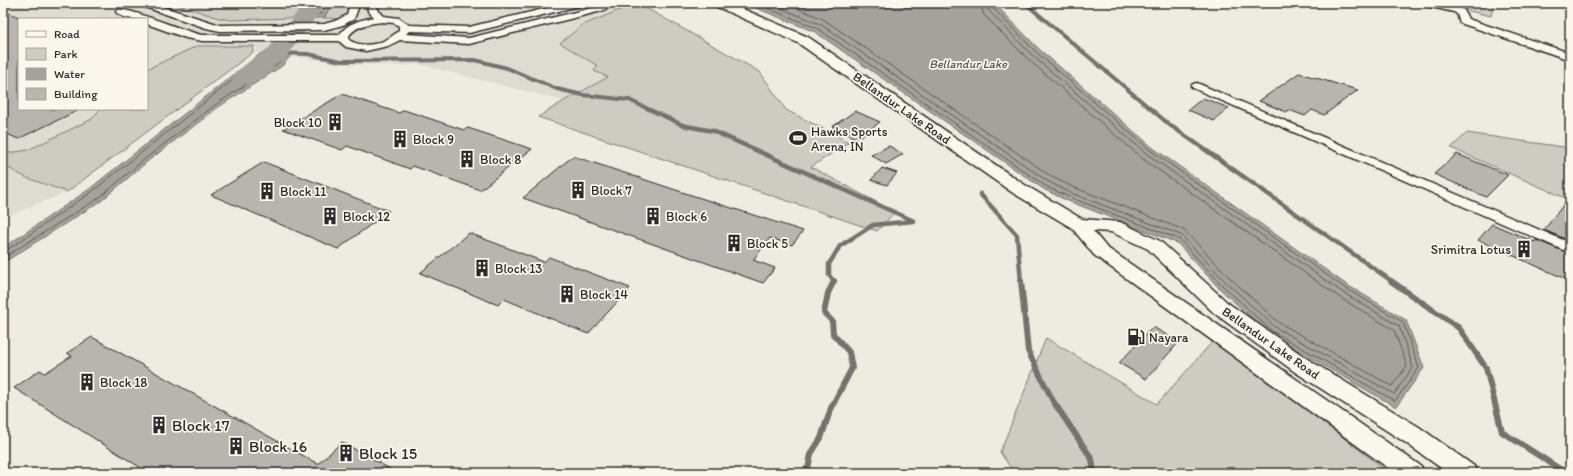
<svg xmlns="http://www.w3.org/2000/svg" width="1573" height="476" viewBox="0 0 1573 476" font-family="Itim,sans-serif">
<rect width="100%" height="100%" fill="#eeebe0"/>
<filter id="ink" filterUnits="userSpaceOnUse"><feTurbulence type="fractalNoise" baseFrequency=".025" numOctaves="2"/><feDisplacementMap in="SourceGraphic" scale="8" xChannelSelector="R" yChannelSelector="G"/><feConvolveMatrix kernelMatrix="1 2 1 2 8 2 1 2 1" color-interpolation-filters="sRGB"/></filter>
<g filter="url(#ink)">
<path fill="#dedbd1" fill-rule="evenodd" d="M 3,3 L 637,3 L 583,25 L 560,43 L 599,66 L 594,71 L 608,77 L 564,101 L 418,64 L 402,66 L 343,64 L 291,56 L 293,53 L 252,53 L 67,192 L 3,218 ZM 19,19 L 147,19 L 147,109 L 19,109 Z"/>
<path fill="#cecbc2" stroke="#7c7b76" d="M 172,3 L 293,3 L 300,11 L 295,18 L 231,20 L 219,18 Z
M 328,3 L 349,3 C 351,8 347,15 343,19 L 324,18 L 329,9 Z
M 637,3 L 760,72 L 786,110 L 849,142 L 811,167 L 895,212 L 877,231 L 538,117 L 564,101 L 608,77 L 594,71 L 598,66 L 560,43 L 583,25 Z
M 1435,3 L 1494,3 L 1491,16 Z
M 197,46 L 254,46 L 252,53 L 67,192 L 27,178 L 3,165 L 3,154 L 28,150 L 92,119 L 100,109 L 147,109 L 147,69 Z
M 1467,133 L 1570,148 L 1570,200 L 1451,148 Z
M 1046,338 L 1157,404 L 1214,340 L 1390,473 L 1014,473 L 1000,452 Z"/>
<path fill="#a4a29a" stroke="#74726e" d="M 293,3 L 328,3 L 329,9 L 324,18 L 295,18 L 300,11 Z
M 744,3 L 994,3 L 1039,49 L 1152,147 L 1347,285 L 1406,320 L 1424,368 L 1396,407 L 1269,334 L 1220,289 L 1177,243 L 1068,201 L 1045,190 L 815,32 Z
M 261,53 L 293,53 L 282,66 L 220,106 L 148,161 L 101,201 L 3,263 L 3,248 L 88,190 Z"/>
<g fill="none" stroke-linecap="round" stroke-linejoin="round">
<path stroke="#5b5b57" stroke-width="1" d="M 300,3 L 305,14 L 321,14 L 324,9 L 324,3
M 755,3 L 817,28 L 1047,187 L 1069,197 L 1179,239 L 1223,286 L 1272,331 L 1395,401 L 1419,368 L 1403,322 L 1345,288 L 1150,150 L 1036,52 L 992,7 L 991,3
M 768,3 L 820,24 L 1049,182 L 1071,193 L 1181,235 L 1227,283 L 1275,327 L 1394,394 L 1413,367 L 1399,326 L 1342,292 L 1147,154 L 1033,56 L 989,11 L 986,3
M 785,3 L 823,19 L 1052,177 L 1073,187 L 1184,230 L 1231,279 L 1278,322 L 1392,386 L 1407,366 L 1394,330 L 1339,297 L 1143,159 L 1029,60 L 984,15 L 980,3
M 3,251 L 7,250 L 90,193 L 262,57 L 282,58 L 279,63 L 218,103 L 146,158 L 99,198 L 3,258"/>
<path stroke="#74726e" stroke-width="4" d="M 1025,3 L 1171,126
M 277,53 L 308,54 L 341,61 L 475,60 L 507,68 L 557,89 L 583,95 L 629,100 L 685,126"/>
<path stroke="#74726e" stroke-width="4.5" d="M 681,125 L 713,131 L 914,221
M 1170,125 L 1393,282
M 980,194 L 1017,235 L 1021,282
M 834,282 L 829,275 L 829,264 L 840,246 L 873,225 L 913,221"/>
<path stroke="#74726e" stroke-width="6" d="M 1021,281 L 1028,351 L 1053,401 L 1092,459 L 1094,473
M 1391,281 L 1459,328 L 1486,368 L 1502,432 L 1566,473
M 807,473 L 811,454 L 821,438 L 831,408 L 852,368 L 849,352 L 833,334 L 832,321 L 824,313 L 828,293 L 834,281"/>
<path fill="#a4a29a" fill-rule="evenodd" d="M 299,3 L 323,3 L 325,5 L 285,58 L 252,83 L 243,85 L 234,83 L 231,78 L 234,73 L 269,48 L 302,6 Z"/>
</g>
<path fill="#b8b5ae" stroke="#2b2b2b" d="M 3,11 L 19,17 L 19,109 L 81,109 L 18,139 L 3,132 Z
M 1299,73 L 1358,90 L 1324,115 L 1312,110 L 1305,116 L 1289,110 L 1286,112 L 1259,101 Z
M 342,94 L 399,113 L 404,110 L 464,130 L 468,128 L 532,149 L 480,190 L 413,166 L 410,169 L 347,146 L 342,150 L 283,129 Z
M 1203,98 L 1229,108 L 1214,121 L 1188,110 Z
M 855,111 L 880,122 L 857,139 L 832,127 Z
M 889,146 L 903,154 L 886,164 L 871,155 Z
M 1457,154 L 1508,175 L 1486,197 L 1434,174 Z
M 573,156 L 685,193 L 803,231 L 792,245 L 770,238 L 753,260 L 775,268 L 763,283 L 523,198 Z
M 264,162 L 353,197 L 389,211 L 338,249 L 211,195 Z
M 882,168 L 897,173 L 887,185 L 871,180 Z
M 1570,196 L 1570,241 L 1544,230 Z
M 1492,224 L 1535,242 L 1536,240 L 1570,254 L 1570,281 L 1478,240 Z
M 469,233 L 544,262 L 549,257 L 630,288 L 588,334 L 504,299 L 498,305 L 420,273 Z
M 1153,327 L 1179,342 L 1146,379 L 1119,363 Z
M 92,337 L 318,464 L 342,442 L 397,473 L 325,473 L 315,467 L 309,473 L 149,473 L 14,388 L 40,370 L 45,373 L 70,357 L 72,356 L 67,353 Z"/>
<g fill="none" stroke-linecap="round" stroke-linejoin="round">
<g stroke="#2b2b2b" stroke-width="3">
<path id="minor" d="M 137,3 L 151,3 L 220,25 L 324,24 L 335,21 L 347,15 L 350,3 L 360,3 L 354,19 L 343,25 L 324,30 L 220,31 L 206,28 L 139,5 Z
M 367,3 L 377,3 L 378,10 L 384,16 L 399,18 L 409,25 L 469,27 L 568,3 L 585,3 L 583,5 L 469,33 L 409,31 L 406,34 L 469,38 L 596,7 L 604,3 L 617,3 L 602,11 L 469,44 L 400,40 L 388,46 L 366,51 L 346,47 L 339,41 L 202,41 L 186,38 L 147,24 L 147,19 C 137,19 124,20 116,12 L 118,10 C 128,7 185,32 202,35 L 339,35 C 347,23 360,20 374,17 L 368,11 ZM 383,22 L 394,23 L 399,26 L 399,30 C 387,43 365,50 349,40 L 349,36 C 356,25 372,23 383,22 Z
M 1420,3 C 1435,3 1451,3 1464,10 L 1468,19 L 1570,53 L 1570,60 L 1460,23 L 1457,14 L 1454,12 L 1422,5 Z
M 1197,83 L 1570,243 L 1570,253 L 1193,88 L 1191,86 L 1193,84 Z"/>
</g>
<g stroke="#2b2b2b" stroke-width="3">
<path id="tertiary" d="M 713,3 L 729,3 L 808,37 L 1025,185 L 1082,219 L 1120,222 L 1160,241 L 1228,303 L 1309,360 L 1419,427 L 1474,466 L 1478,473 L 1448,473 L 1403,441 L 1295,372 L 1214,313 L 1148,249 L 1111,232 L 1093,231 L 1106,247 L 1421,466 L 1425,473 L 1395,473 L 1094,255 L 1072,228 L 1013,193 L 798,43 L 715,6 Z"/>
</g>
<use href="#minor" fill="#fbf7ec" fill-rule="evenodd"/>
<use href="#tertiary" fill="#fbf7ec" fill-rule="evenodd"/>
</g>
</g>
<defs>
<g id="building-bare" transform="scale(1.38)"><path d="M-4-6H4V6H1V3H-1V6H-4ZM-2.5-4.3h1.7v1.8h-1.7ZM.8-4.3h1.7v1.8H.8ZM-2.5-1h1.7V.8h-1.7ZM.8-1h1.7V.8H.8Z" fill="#2b2b2b" stroke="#fbf7ec" stroke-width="2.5" paint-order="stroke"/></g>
<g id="stadium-bare" transform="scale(1.38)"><path d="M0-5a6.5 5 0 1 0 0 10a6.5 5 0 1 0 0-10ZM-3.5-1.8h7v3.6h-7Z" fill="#2b2b2b" stroke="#fbf7ec" stroke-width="2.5" paint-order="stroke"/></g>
<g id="fuel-bare" transform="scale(1.38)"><path d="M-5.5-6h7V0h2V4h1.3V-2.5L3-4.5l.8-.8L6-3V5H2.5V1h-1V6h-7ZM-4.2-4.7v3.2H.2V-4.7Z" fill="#2b2b2b" stroke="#fbf7ec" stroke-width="2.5" paint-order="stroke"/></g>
</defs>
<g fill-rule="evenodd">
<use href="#building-bare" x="335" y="122"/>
<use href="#stadium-bare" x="798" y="138"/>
<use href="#building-bare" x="400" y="139"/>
<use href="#building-bare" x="467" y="159"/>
<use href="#building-bare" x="578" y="190"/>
<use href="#building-bare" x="267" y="191"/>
<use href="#building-bare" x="330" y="216"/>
<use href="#building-bare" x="653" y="216"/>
<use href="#building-bare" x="734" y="243"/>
<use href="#building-bare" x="1524" y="249"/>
<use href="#building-bare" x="482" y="268"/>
<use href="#building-bare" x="567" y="294"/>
<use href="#fuel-bare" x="1136" y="337"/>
<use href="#building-bare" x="87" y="382"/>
<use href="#building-bare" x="159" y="425"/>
<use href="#building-bare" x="236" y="446"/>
<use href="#building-bare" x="346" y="453"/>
</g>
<g text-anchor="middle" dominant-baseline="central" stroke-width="3.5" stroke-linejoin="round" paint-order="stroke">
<g font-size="12" font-style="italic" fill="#555552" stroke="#fbf7ec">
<text x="968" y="64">Bellandur Lake</text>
</g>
<g font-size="13" fill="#2b2b2b" stroke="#fbf7ec">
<text transform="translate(902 108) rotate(35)">Bellandur Lake Road</text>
<text transform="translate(1271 343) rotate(35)">Bellandur Lake Road</text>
</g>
<g font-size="13" fill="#2b2b2b" stroke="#fbf7ec" text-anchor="start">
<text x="322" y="122" text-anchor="end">Block 10</text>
<text x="811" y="131">Hawks Sports<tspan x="811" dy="15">Arena, IN</tspan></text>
<text x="413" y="139">Block 9</text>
<text x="480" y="159">Block 8</text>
<text x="591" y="190">Block 7</text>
<text x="280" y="191">Block 11</text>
<text x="343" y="216">Block 12</text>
<text x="666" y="216">Block 6</text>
<text x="747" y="243">Block 5</text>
<text x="1511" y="249" text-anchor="end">Srimitra Lotus</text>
<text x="495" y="268">Block 13</text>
<text x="580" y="294">Block 14</text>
<text x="1149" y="337">Nayara</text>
<text x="100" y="382">Block 18</text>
</g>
<g font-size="16" fill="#2b2b2b" stroke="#fbf7ec" text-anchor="start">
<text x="172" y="425">Block 17</text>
<text x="249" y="446">Block 16</text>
<text x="359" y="453">Block 15</text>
</g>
</g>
<rect width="1573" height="476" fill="none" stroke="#fbf7ec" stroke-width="16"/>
<rect x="8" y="8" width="1557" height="460" fill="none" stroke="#2b2b2b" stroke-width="1.5" filter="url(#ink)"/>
<rect x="18" y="18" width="130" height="92" fill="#fbf7ec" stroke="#a8a59f"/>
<rect x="26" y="31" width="20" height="6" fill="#fbf7ec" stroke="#a8a59f"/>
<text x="54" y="38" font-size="12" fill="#2b2b2b">Road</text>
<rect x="26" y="48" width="20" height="12" fill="#cecbc2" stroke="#a8a59f"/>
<text x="54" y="58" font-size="12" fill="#2b2b2b">Park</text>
<rect x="26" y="68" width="20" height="12" fill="#a4a29a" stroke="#a8a59f"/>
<text x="54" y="78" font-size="12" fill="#2b2b2b">Water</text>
<rect x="26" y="88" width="20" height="12" fill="#b8b5ae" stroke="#a8a59f"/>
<text x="54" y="98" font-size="12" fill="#2b2b2b">Building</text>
</svg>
